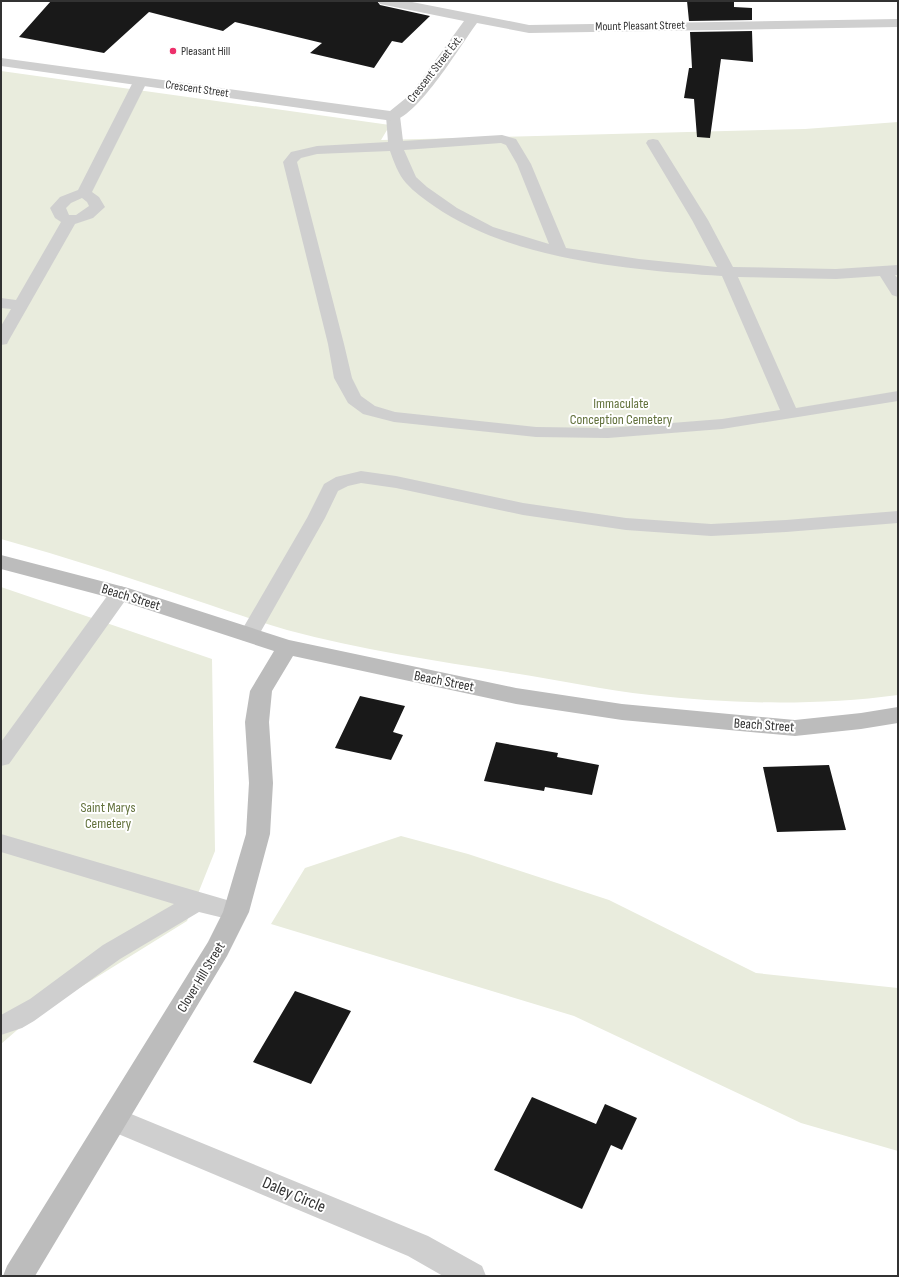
<svg xmlns="http://www.w3.org/2000/svg" width="899" height="1277" viewBox="0 0 899 1277" font-family="'Sofia Sans Condensed',sans-serif">
<rect width="100%" height="100%" fill="#fff"/>
<path fill="#e9ecdd" d="M 1,71 L 390,125 L 381,140 L 805,129 L 898,122 L 898,695 C 816,706 731,704 650,695 C 604,690 559,680 513,673 C 437,661 361,650 287,630 C 256,621 225,610 195,600 C 130,578 66,557 1,539 Z
M 1,587 L 212,659 L 215,851 L 187,921 L 31,1018 L 1,1044 Z
M 401,836 L 468,854 L 609,900 L 756,973 L 898,988 L 898,1151 L 801,1123 L 574,1016 L 271,924 L 305,868 Z"/>
<path fill="#191919" d="M 51,1 L 377,1 L 380,5 L 430,16 L 402,43 L 392,41 L 374,68 L 310,53 L 322,43 L 235,22 L 223,31 L 149,12 L 104,53 L 19,37 Z
M 687,1 L 734,1 L 734,7 L 752,8 L 752,20 L 689,21 Z
M 752,31 L 753,62 L 721,59 L 710,138 L 697,137 L 694,99 L 684,98 L 689,68 L 692,68 L 690,32 Z
M 360,696 L 405,706 L 393,732 L 403,735 L 391,760 L 335,748 Z
M 496,742 L 558,753 L 557,757 L 599,765 L 592,795 L 545,787 L 544,791 L 484,781 Z
M 829,765 L 846,830 L 777,832 L 763,767 Z
M 295,991 L 351,1011 L 311,1084 L 253,1062 Z
M 532,1097 L 596,1124 L 605,1104 L 637,1118 L 622,1150 L 611,1145 L 582,1209 L 494,1170 Z"/>
<g fill="none" stroke-linecap="round" stroke-linejoin="round">
<path fill="#cfcfcf" fill-rule="evenodd" d="M 140,78 L 145,79 L 147,82 L 92,192 L 99,197 L 105,207 L 93,218 L 75,224 L 9,340 L 7,344 L 1,345 L 1,326 L 11,309 L 1,308 L 1,298 L 16,300 L 61,222 L 55,218 L 50,208 L 60,197 L 78,190 L 133,82 L 135,79 ZM 82,198 L 87,202 L 89,206 L 76,215 L 69,215 L 66,208 L 71,203 Z
M 393,112 L 398,113 L 400,116 L 403,141 L 502,135 L 516,139 L 531,164 L 566,248 L 639,259 L 717,267 L 692,220 L 646,143 L 648,140 L 653,139 L 658,140 L 660,143 L 708,220 L 733,267 L 836,269 L 898,265 L 898,275 L 895,275 L 898,279 L 898,297 L 892,295 L 880,276 L 836,279 L 738,277 L 796,408 L 898,391 L 898,401 L 722,429 L 608,438 L 536,437 L 394,422 L 363,414 L 348,403 L 334,378 L 328,344 L 283,162 L 291,152 L 317,146 L 388,142 L 386,116 L 388,113 ZM 501,143 L 506,145 L 517,164 L 549,244 L 493,227 L 457,208 L 427,187 L 416,177 L 404,150 ZM 390,151 C 394,162 398,174 406,183 C 414,192 424,199 434,206 C 511,260 630,270 722,276 L 780,410 L 722,419 L 608,428 L 536,427 L 395,412 L 375,406 L 361,396 L 352,378 L 344,344 L 297,162 L 301,158 L 317,154 Z
M 361,471 L 396,476 L 523,503 L 626,518 L 711,524 L 786,520 L 898,511 L 898,523 L 786,532 L 711,536 L 626,530 L 523,515 L 396,488 L 361,483 L 348,486 L 338,491 L 325,518 L 256,640 L 249,642 L 242,640 L 239,635 L 307,518 L 324,484 L 336,477 Z
M 120,586 L 127,588 L 130,593 L 127,598 L 9,764 L 1,766 L 1,742 L 113,588 Z
M 1,834 L 244,905 L 248,912 L 244,919 L 236,921 L 199,912 L 120,959 L 34,1021 L 22,1028 L 1,1035 L 1,1015 L 30,999 L 103,945 L 174,904 L 1,852 Z"/>
<path fill="#cfcfcf" fill-rule="evenodd" d="M 378,1 L 407,1 L 529,25 L 898,19 L 898,27 L 529,33 L 477,23 C 460,46 420,114 393,121 L 1,66 L 1,58 L 390,111 L 411,94 L 464,21 L 385,5 L 380,4 Z
M 114,1107 L 428,1236 L 482,1266 L 486,1276 L 443,1276 L 408,1256 L 104,1128 L 100,1119 L 104,1110 Z"/>
<path fill="#bcbcbc" fill-rule="evenodd" d="M 1,555 L 128,588 L 289,640 L 516,688 L 622,704 L 795,720 L 861,713 L 898,707 L 898,723 L 861,729 L 795,736 L 622,720 L 516,704 L 293,656 L 272,691 L 269,722 L 273,783 L 270,834 L 249,912 L 227,956 L 35,1276 L 3,1276 L 7,1266 L 208,942 L 223,912 L 246,834 L 249,783 L 245,722 L 250,691 L 274,651 L 115,599 L 1,569 Z"/>
</g>
<circle fill="#ed306b" stroke="#fff" stroke-width="1.5" cx="173" cy="51" r="4"/>
<g text-anchor="middle" dominant-baseline="central" stroke-width="4" stroke-linejoin="round" paint-order="stroke">
<g font-size="12" fill="#323232" stroke="#fff">
<text transform="translate(640 26) rotate(-1)">Mount Pleasant Street</text>
<text transform="translate(435 69) rotate(-52)">Crescent Street Ext.</text>
<text transform="translate(197 89) rotate(8)">Crescent Street</text>
</g>
<g font-size="12" fill="#323232" stroke="#fff" text-anchor="start">
<text x="181" y="51">Pleasant Hill</text>
</g>
<g font-size="14" fill="#62713c" stroke="#fff">
<text x="621" y="403">Immaculate<tspan x="621" dy="16">Conception Cemetery</tspan></text>
<text x="108" y="807">Saint Marys<tspan x="108" dy="16">Cemetery</tspan></text>
</g>
<g font-size="14" fill="#323232" stroke="#fff">
<text transform="translate(131 597) rotate(17)">Beach Street</text>
<text transform="translate(444 681) rotate(11)">Beach Street</text>
<text transform="translate(764 725) rotate(4)">Beach Street</text>
<text transform="translate(201 977) rotate(-59)">Clover Hill Street</text>
</g>
<g font-size="17" fill="#323232" stroke="#fff">
<text transform="translate(294 1195) rotate(23)">Daley Circle</text>
</g>
</g>
<rect width="899" height="1277" fill="none" stroke="#323232" stroke-width="4"/>
</svg>
